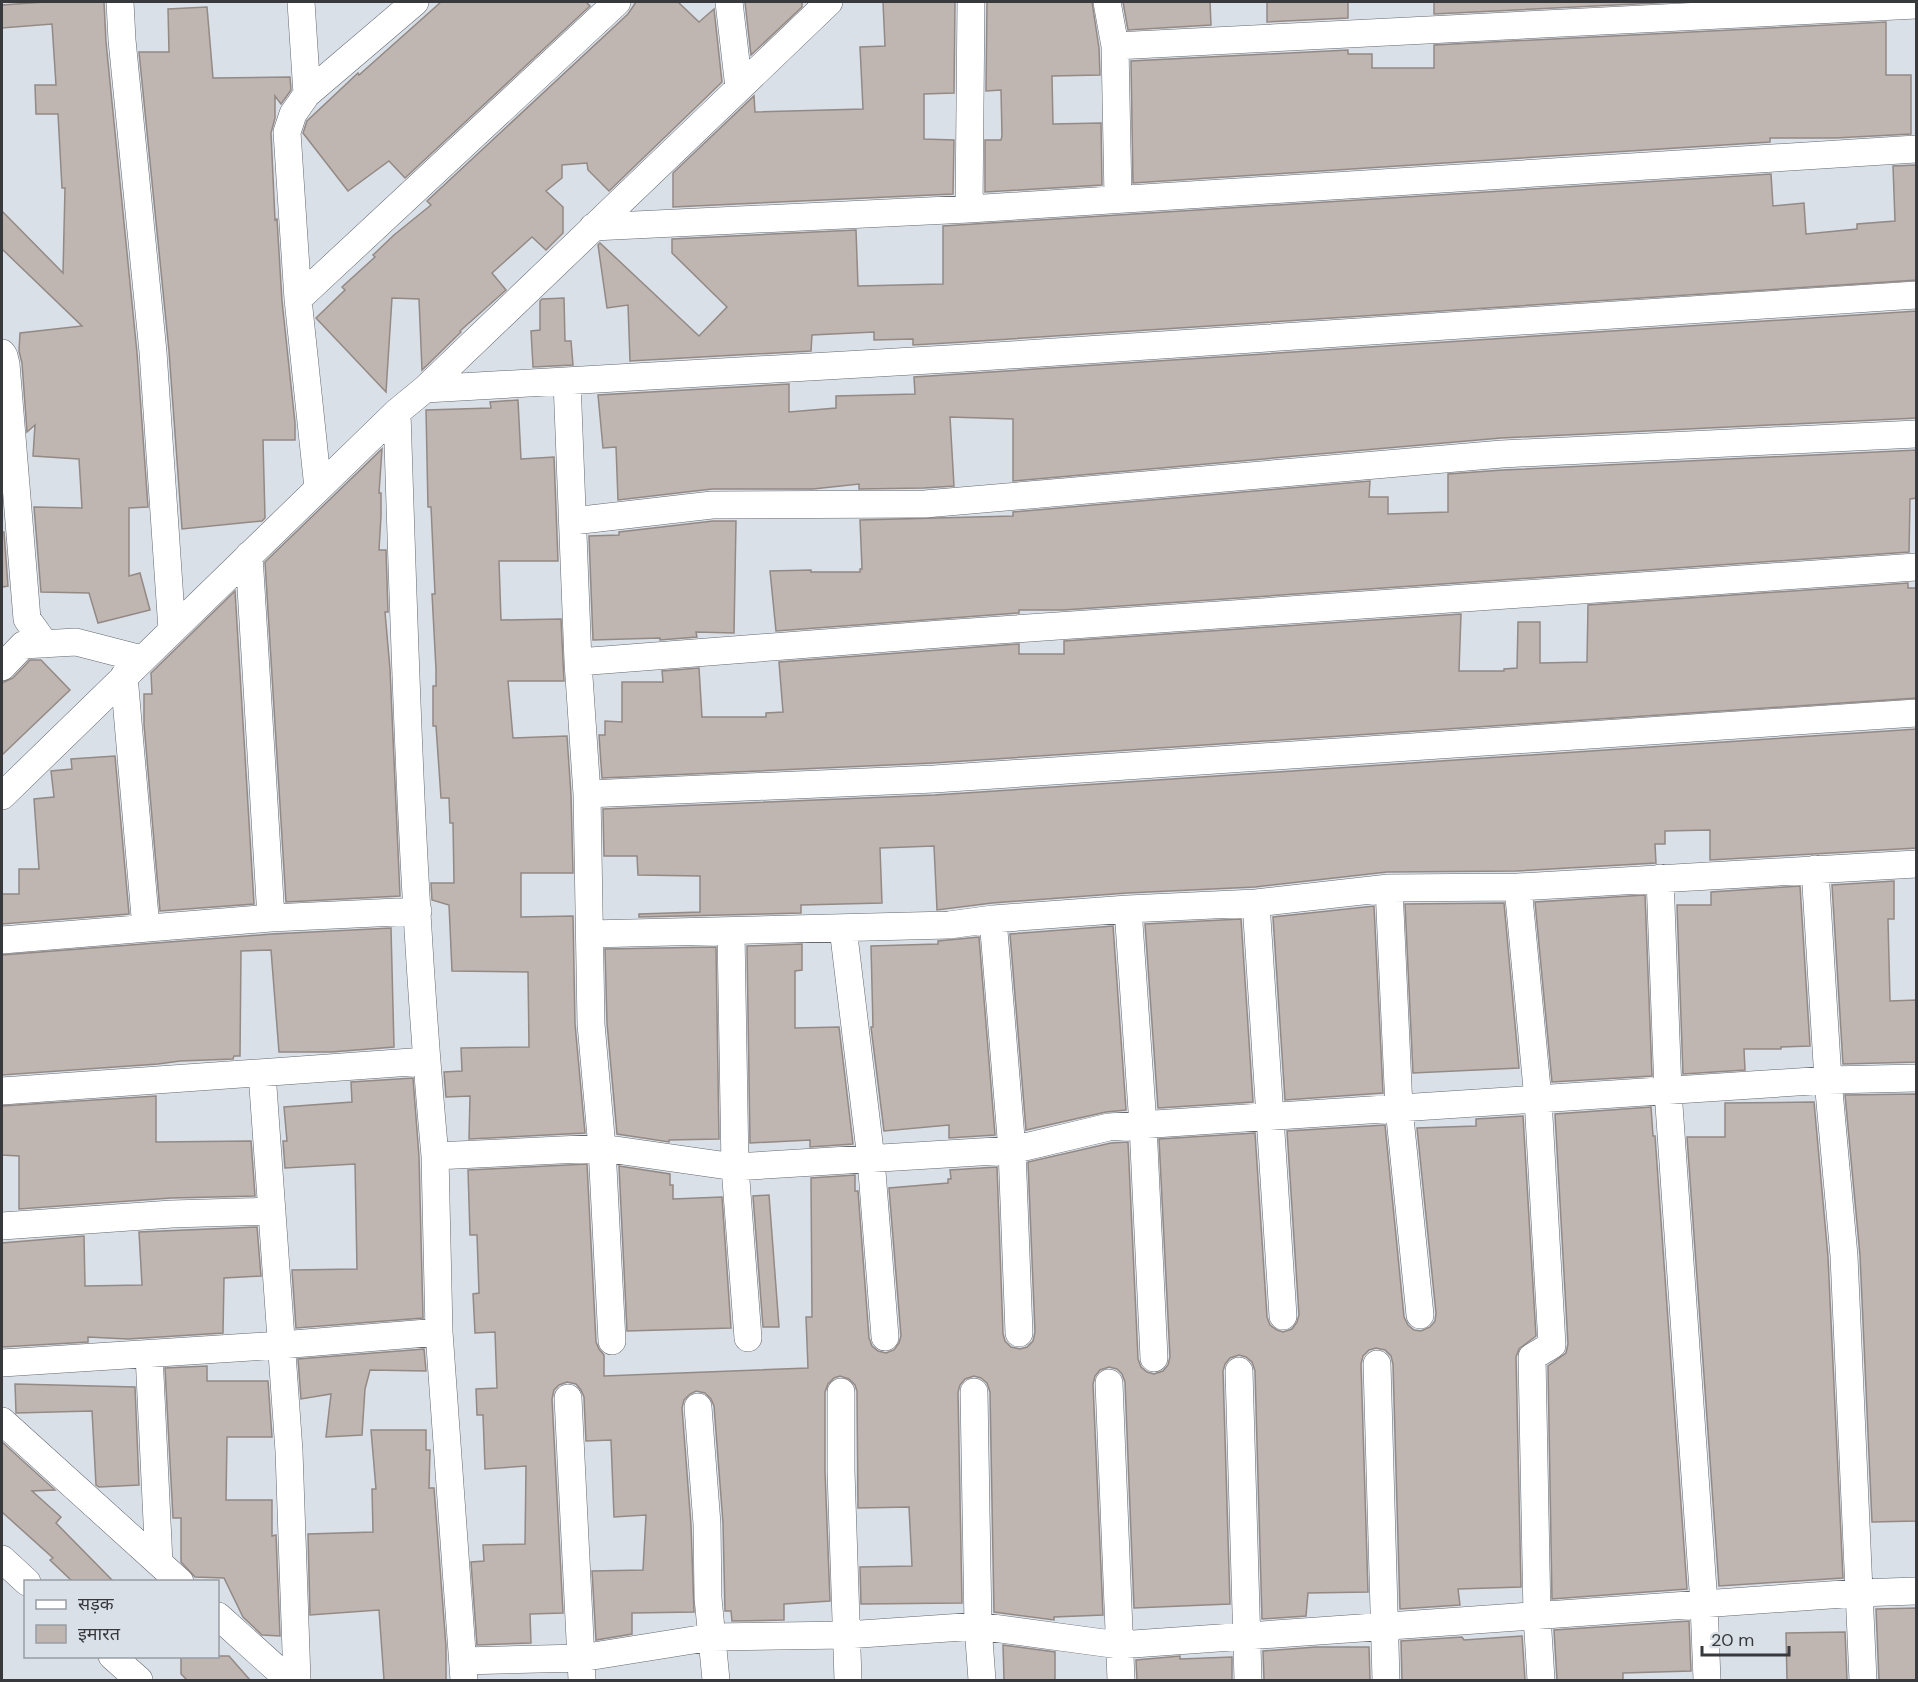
<svg xmlns="http://www.w3.org/2000/svg" width="1918" height="1682" viewBox="0 0 1918 1682" font-family="'DM Sans','Noto Sans Devanagari',sans-serif">
<rect width="100%" height="100%" fill="#dae0e8"/>
<path fill="#bfb5b1" stroke="#938985" stroke-width="1.5" d="M 45,2 L 104,2 L 106,42 L 137,353 L 148,507 L 129,508 L 129,576 L 140,573 L 150,610 L 98,623 L 89,593 L 41,592 L 34,507 L 82,508 L 79,459 L 33,456 L 35,425 L 27,432 L 22,363 L 19,351 L 20,333 L 82,326 L 2,249 L 2,211 L 63,273 L 65,188 L 62,188 L 58,114 L 36,114 L 35,85 L 56,85 L 52,24 L 2,28 L 2,5 Z
M 441,2 L 586,2 L 590,6 L 405,178 L 389,161 L 348,191 L 303,133 L 307,121 L 358,73 L 359,75 Z
M 636,2 L 678,2 L 699,22 L 714,9 L 722,82 L 609,191 L 588,170 L 587,163 L 562,165 L 562,178 L 546,191 L 563,207 L 563,233 L 546,250 L 532,237 L 492,273 L 506,290 L 460,331 L 461,332 L 422,370 L 419,299 L 392,298 L 386,392 L 316,318 L 345,290 L 342,287 L 375,257 L 373,255 L 394,235 L 431,205 L 427,201 L 628,14 Z
M 745,2 L 802,2 L 802,7 L 751,55 Z
M 883,2 L 955,2 L 954,93 L 924,94 L 924,139 L 954,140 L 953,194 L 673,207 L 673,173 L 754,96 L 755,112 L 863,109 L 860,47 L 885,46 Z
M 987,2 L 1092,2 L 1099,48 L 1100,75 L 1052,76 L 1053,124 L 1101,123 L 1102,185 L 985,192 L 985,140 L 1001,140 L 1002,136 L 1001,90 L 986,91 Z
M 1123,2 L 1210,2 L 1211,25 L 1128,30 Z
M 1267,2 L 1348,2 L 1348,18 L 1267,22 Z
M 1434,2 L 1676,2 L 1434,14 Z
M 207,7 L 213,78 L 290,77 L 291,90 L 281,104 L 275,96 L 275,118 L 271,133 L 275,220 L 277,219 L 282,301 L 295,423 L 295,440 L 263,440 L 265,518 L 262,521 L 182,529 L 169,351 L 139,52 L 169,52 L 168,9 Z
M 1886,22 L 1886,75 L 1911,75 L 1911,134 L 1835,138 L 1770,138 L 1770,142 L 1133,183 L 1131,61 L 1348,50 L 1348,54 L 1372,54 L 1372,68 L 1434,68 L 1434,45 Z
M 1917,165 L 1917,280 L 964,342 L 913,345 L 913,339 L 874,340 L 874,332 L 812,335 L 811,351 L 630,361 L 628,305 L 607,308 L 598,245 L 600,243 L 699,336 L 727,307 L 672,253 L 672,239 L 856,230 L 858,286 L 943,284 L 943,226 L 1771,174 L 1773,206 L 1804,203 L 1806,234 L 1857,229 L 1857,224 L 1895,221 L 1893,166 Z
M 564,298 L 565,341 L 571,341 L 573,365 L 533,367 L 531,331 L 540,330 L 540,301 L 542,299 Z
M 1917,311 L 1917,418 L 1501,438 L 1013,481 L 1013,419 L 950,417 L 954,486 L 924,488 L 859,489 L 859,484 L 813,489 L 712,489 L 618,500 L 616,447 L 603,448 L 598,395 L 789,384 L 789,412 L 836,408 L 836,396 L 915,394 L 914,377 Z
M 518,400 L 521,459 L 554,457 L 558,561 L 499,561 L 501,620 L 561,619 L 564,681 L 508,681 L 513,738 L 567,736 L 571,795 L 573,873 L 521,873 L 521,917 L 573,916 L 575,1024 L 585,1133 L 469,1139 L 470,1096 L 446,1097 L 444,1072 L 462,1071 L 461,1048 L 529,1047 L 528,972 L 452,971 L 449,905 L 432,900 L 431,883 L 454,883 L 453,823 L 450,823 L 449,798 L 441,798 L 436,726 L 433,726 L 433,686 L 436,686 L 436,669 L 432,594 L 435,594 L 431,507 L 428,507 L 426,410 L 491,408 L 490,402 Z
M 382,449 L 379,493 L 381,493 L 381,516 L 379,550 L 386,550 L 388,612 L 385,612 L 390,669 L 400,896 L 286,902 L 265,562 Z
M 1917,450 L 1917,498 L 1910,499 L 1909,552 L 1063,610 L 1019,610 L 1019,613 L 776,631 L 770,571 L 811,570 L 811,572 L 860,572 L 860,569 L 862,569 L 860,520 L 1013,516 L 1013,512 L 1370,481 L 1369,497 L 1388,497 L 1388,514 L 1448,512 L 1448,474 L 1503,470 Z
M 713,521 L 736,521 L 734,633 L 696,632 L 697,637 L 660,640 L 660,638 L 593,640 L 589,536 L 619,535 L 619,532 Z
M 2,532 L 4,532 L 8,586 L 2,587 Z
M 1908,583 L 1908,588 L 1917,588 L 1917,698 L 933,763 L 602,778 L 599,735 L 605,735 L 605,721 L 622,722 L 622,682 L 663,682 L 662,671 L 699,668 L 702,717 L 766,717 L 766,713 L 783,712 L 779,662 L 1019,644 L 1019,654 L 1064,654 L 1064,641 L 1461,614 L 1459,671 L 1504,671 L 1504,669 L 1517,668 L 1518,622 L 1540,622 L 1540,663 L 1587,662 L 1588,605 Z
M 235,591 L 254,904 L 160,911 L 144,724 L 144,694 L 152,694 L 151,673 Z
M 30,660 L 41,660 L 70,690 L 2,755 L 2,683 L 13,678 Z
M 1917,729 L 1917,848 L 1710,860 L 1710,830 L 1665,831 L 1665,844 L 1655,844 L 1656,863 L 1517,871 L 1387,872 L 1255,887 L 1127,893 L 992,903 L 937,910 L 934,846 L 880,848 L 882,903 L 801,905 L 801,913 L 639,917 L 639,914 L 700,912 L 700,876 L 638,875 L 637,856 L 604,856 L 603,809 L 935,795 Z
M 115,756 L 129,914 L 2,924 L 2,894 L 19,894 L 19,869 L 39,869 L 34,799 L 54,797 L 51,771 L 72,769 L 71,759 Z
M 1894,881 L 1894,919 L 1888,919 L 1890,1001 L 1917,1000 L 1917,1062 L 1843,1064 L 1832,885 Z
M 1800,886 L 1810,1046 L 1781,1047 L 1781,1049 L 1744,1049 L 1745,1070 L 1683,1074 L 1677,905 L 1711,905 L 1711,892 Z
M 1645,895 L 1652,1076 L 1552,1082 L 1535,902 Z
M 1504,903 L 1519,1068 L 1413,1073 L 1405,904 Z
M 1374,906 L 1383,1093 L 1285,1100 L 1273,917 Z
M 1241,919 L 1253,1102 L 1158,1108 L 1145,924 Z
M 1113,926 L 1126,1110 L 1106,1112 L 1026,1130 L 1010,934 Z
M 391,928 L 394,1047 L 331,1052 L 279,1052 L 271,950 L 241,951 L 240,1056 L 234,1056 L 233,1059 L 180,1061 L 158,1064 L 2,1075 L 2,955 L 272,934 Z
M 979,937 L 995,1135 L 949,1138 L 949,1125 L 884,1131 L 871,1027 L 873,1027 L 871,946 L 938,944 L 938,941 Z
M 802,944 L 802,970 L 795,971 L 795,1028 L 839,1027 L 853,1144 L 810,1147 L 810,1140 L 750,1143 L 747,946 Z
M 716,947 L 719,1139 L 669,1140 L 669,1142 L 617,1134 L 607,1023 L 605,949 Z
M 413,1078 L 419,1157 L 423,1318 L 296,1328 L 292,1270 L 357,1269 L 355,1164 L 285,1168 L 283,1141 L 287,1141 L 284,1107 L 352,1102 L 351,1082 Z
M 1917,1094 L 1917,1521 L 1872,1522 L 1860,1255 L 1845,1095 Z
M 156,1096 L 156,1142 L 251,1141 L 255,1196 L 171,1198 L 19,1209 L 19,1156 L 2,1155 L 2,1106 Z
M 1814,1102 L 1828,1257 L 1843,1578 L 1719,1586 L 1687,1137 L 1725,1137 L 1725,1103 Z
M 1651,1107 L 1653,1136 L 1655,1136 L 1687,1589 L 1552,1599 L 1548,1366 L 1566,1353 L 1568,1344 L 1555,1114 Z
M 1523,1116 L 1536,1336 L 1519,1349 L 1516,1357 L 1521,1587 L 1458,1589 L 1460,1605 L 1400,1609 L 1393,1364 L 1391,1356 L 1385,1350 L 1376,1348 L 1369,1350 L 1363,1356 L 1361,1364 L 1368,1592 L 1308,1593 L 1306,1616 L 1262,1619 L 1255,1371 L 1252,1362 L 1246,1357 L 1239,1355 L 1230,1358 L 1225,1364 L 1223,1371 L 1230,1604 L 1134,1608 L 1125,1382 L 1122,1374 L 1117,1369 L 1109,1367 L 1100,1370 L 1095,1376 L 1093,1384 L 1103,1615 L 1054,1617 L 1054,1620 L 994,1612 L 990,1392 L 987,1383 L 981,1378 L 974,1376 L 965,1379 L 960,1385 L 958,1392 L 962,1603 L 861,1604 L 860,1567 L 912,1566 L 909,1507 L 858,1508 L 857,1391 L 855,1385 L 849,1379 L 840,1376 L 834,1378 L 828,1384 L 825,1392 L 825,1472 L 830,1601 L 784,1604 L 784,1620 L 732,1621 L 731,1611 L 725,1611 L 723,1523 L 714,1406 L 711,1399 L 705,1393 L 696,1391 L 690,1394 L 684,1400 L 682,1408 L 691,1525 L 694,1612 L 632,1613 L 632,1634 L 596,1640 L 592,1571 L 643,1570 L 646,1515 L 614,1517 L 611,1440 L 586,1441 L 584,1397 L 581,1390 L 576,1384 L 567,1382 L 559,1385 L 554,1390 L 552,1399 L 563,1613 L 530,1614 L 531,1643 L 477,1645 L 471,1562 L 484,1561 L 483,1545 L 525,1544 L 526,1466 L 485,1469 L 483,1415 L 477,1415 L 476,1389 L 497,1388 L 495,1332 L 475,1333 L 473,1294 L 479,1293 L 477,1235 L 470,1235 L 468,1170 L 587,1164 L 596,1342 L 599,1349 L 604,1355 L 604,1376 L 808,1368 L 806,1317 L 812,1317 L 811,1178 L 855,1175 L 855,1191 L 858,1191 L 869,1338 L 872,1346 L 878,1351 L 886,1353 L 894,1350 L 899,1343 L 901,1336 L 889,1188 L 948,1183 L 948,1179 L 951,1179 L 950,1170 L 997,1167 L 1003,1334 L 1005,1341 L 1011,1347 L 1020,1349 L 1027,1347 L 1033,1341 L 1035,1332 L 1028,1162 L 1111,1143 L 1128,1142 L 1138,1359 L 1141,1367 L 1147,1372 L 1154,1374 L 1163,1371 L 1168,1365 L 1170,1357 L 1159,1139 L 1255,1133 L 1267,1317 L 1270,1325 L 1277,1330 L 1283,1332 L 1292,1329 L 1297,1322 L 1299,1315 L 1287,1131 L 1385,1125 L 1404,1317 L 1408,1325 L 1414,1330 L 1421,1331 L 1430,1327 L 1435,1321 L 1436,1313 L 1417,1128 L 1476,1126 L 1476,1119 Z
M 619,1166 L 670,1174 L 670,1185 L 673,1185 L 673,1199 L 722,1197 L 731,1328 L 627,1331 Z
M 769,1195 L 779,1327 L 763,1327 L 753,1196 Z
M 257,1227 L 261,1276 L 224,1278 L 223,1333 L 128,1339 L 88,1337 L 88,1342 L 2,1347 L 2,1243 L 84,1236 L 85,1286 L 142,1285 L 139,1232 Z
M 424,1349 L 426,1371 L 370,1370 L 365,1389 L 362,1435 L 326,1437 L 331,1394 L 301,1399 L 298,1359 Z
M 207,1366 L 207,1381 L 268,1381 L 272,1437 L 227,1437 L 226,1500 L 272,1500 L 272,1536 L 276,1535 L 280,1636 L 262,1635 L 243,1617 L 224,1578 L 195,1577 L 181,1562 L 181,1518 L 173,1518 L 165,1368 Z
M 15,1384 L 135,1387 L 139,1485 L 99,1487 L 96,1485 L 92,1411 L 16,1413 Z
M 371,1430 L 426,1430 L 426,1450 L 430,1450 L 429,1488 L 434,1488 L 446,1647 L 446,1680 L 384,1680 L 379,1610 L 310,1615 L 308,1534 L 373,1532 L 372,1489 L 376,1489 Z
M 2,1442 L 55,1490 L 32,1491 L 61,1517 L 56,1523 L 113,1581 L 72,1581 L 50,1560 L 53,1558 L 2,1512 Z
M 1917,1608 L 1917,1680 L 1879,1680 L 1876,1609 Z
M 1689,1621 L 1691,1671 L 1623,1673 L 1623,1680 L 1557,1680 L 1554,1630 Z
M 1845,1632 L 1847,1680 L 1787,1680 L 1786,1633 Z
M 1522,1636 L 1525,1680 L 1402,1680 L 1401,1641 L 1462,1637 L 1464,1640 Z
M 1003,1645 L 1055,1652 L 1055,1680 L 1004,1680 Z
M 1316,1647 L 1369,1647 L 1370,1680 L 1264,1680 L 1263,1651 Z
M 181,1656 L 229,1656 L 250,1680 L 187,1680 L 181,1674 Z
M 1180,1656 L 1180,1659 L 1232,1657 L 1232,1680 L 1137,1680 L 1136,1660 Z"/>
<g fill="none" stroke-linecap="round" stroke-linejoin="round">
<g stroke="#63686f" stroke-width="28">
<path id="minor" d="M 120,2 L 122,40 L 153,352 L 172,630
M 301,2 L 307,94 L 293,114 L 287,132 L 298,299 L 318,488
M 729,2 L 739,88
M 1107,2 L 1115,46 L 1118,198
M 1115,46 L 1916,5
M 307,94 L 415,2
M 969,209 L 971,2
M 593,227 L 969,209 L 1916,149
M 298,299 L 617,2
M 2,353 L 4,356 L 6,364 L 27,619 L 45,644
M 567,381 L 578,662 L 587,794 L 591,1024 L 602,1148 L 612,1341
M 425,389 L 965,358 L 1916,295
M 397,412 C 405,660 412,909 435,1156 L 602,1148 L 735,1167 L 1012,1150 L 1109,1127 L 1828,1080 L 1916,1078
M 573,521 L 712,505 L 925,504 L 1502,454 L 1916,434
M 249,555 L 271,918
M 578,662 L 941,634 L 1916,567
M 2,667 L 23,645 L 76,642 L 142,659
M 124,676 L 146,928
M 587,794 L 934,779 L 1916,713
M 2,796 L 397,412 L 425,389 L 829,2
M 1815,869 L 1828,1080 L 1844,1256 L 1863,1680
M 1660,878 L 1668,1091 L 1704,1604 L 1707,1680
M 1518,887 L 1538,1099 L 1552,1345 L 1532,1357 L 1537,1616 L 1541,1680
M 1389,888 L 1399,1108 L 1420,1315
M 1256,903 L 1283,1316
M 1128,909 L 1143,1125 L 1154,1358
M 993,919 L 1012,1150 L 1019,1333
M 843,928 L 871,1159 L 885,1337
M 731,932 L 735,1167 L 748,1338
M 590,934 L 949,925 L 993,919 L 1128,909 L 1256,903 L 1389,888 L 1518,887 L 1916,864
M 2,940 L 271,918 L 418,911
M 262,1073 L 289,1451 L 297,1680
M 2,1091 L 426,1061
M 435,1156 L 439,1332 L 464,1680
M 2,1226 L 172,1214 L 272,1211
M 149,1354 L 159,1563
M 2,1363 L 281,1345 L 439,1332
M 1377,1364 L 1386,1680
M 1239,1371 L 1248,1680
M 1109,1383 L 1121,1680
M 841,1392 L 841,1471 L 848,1680
M 974,1392 L 978,1626 L 982,1680
M 568,1398 L 582,1680
M 698,1407 L 707,1524 L 708,1598 L 716,1680
M 2,1421 L 180,1582
M 2,1559 L 27,1582
M 218,1616 L 289,1680
M 112,1656 L 139,1680
M 463,1661 L 581,1658 L 712,1637 L 846,1635 L 978,1626 L 1119,1645 L 1858,1593 L 1916,1591"/>
</g>
<use href="#minor" stroke="#fff" stroke-width="27"/>
</g>
<rect width="1918" height="1682" fill="none" stroke="#37393d" stroke-width="6"/>
<rect x="24" y="1580" width="195" height="78" fill="#dae0e8" stroke="#999da4" stroke-width="1.5"/>
<rect x="36" y="1600" width="30" height="9" fill="#ffffff" stroke="#999da4" stroke-width="1.5"/>
<text x="78" y="1610" font-size="18" fill="#37393d">सड़क</text>
<rect x="36" y="1625" width="30" height="18" fill="#bfb5b1" stroke="#999da4" stroke-width="1.5"/>
<text x="78" y="1640" font-size="18" fill="#37393d">इमारत</text>
<path d="M1702 1646v9h87v-9" fill="none" stroke="#37393d" stroke-width="3"/>
<text x="1711" y="1646" font-size="18" fill="#37393d" stroke="#dae0e8" stroke-width="4.5" paint-order="stroke">20 m</text>
</svg>
